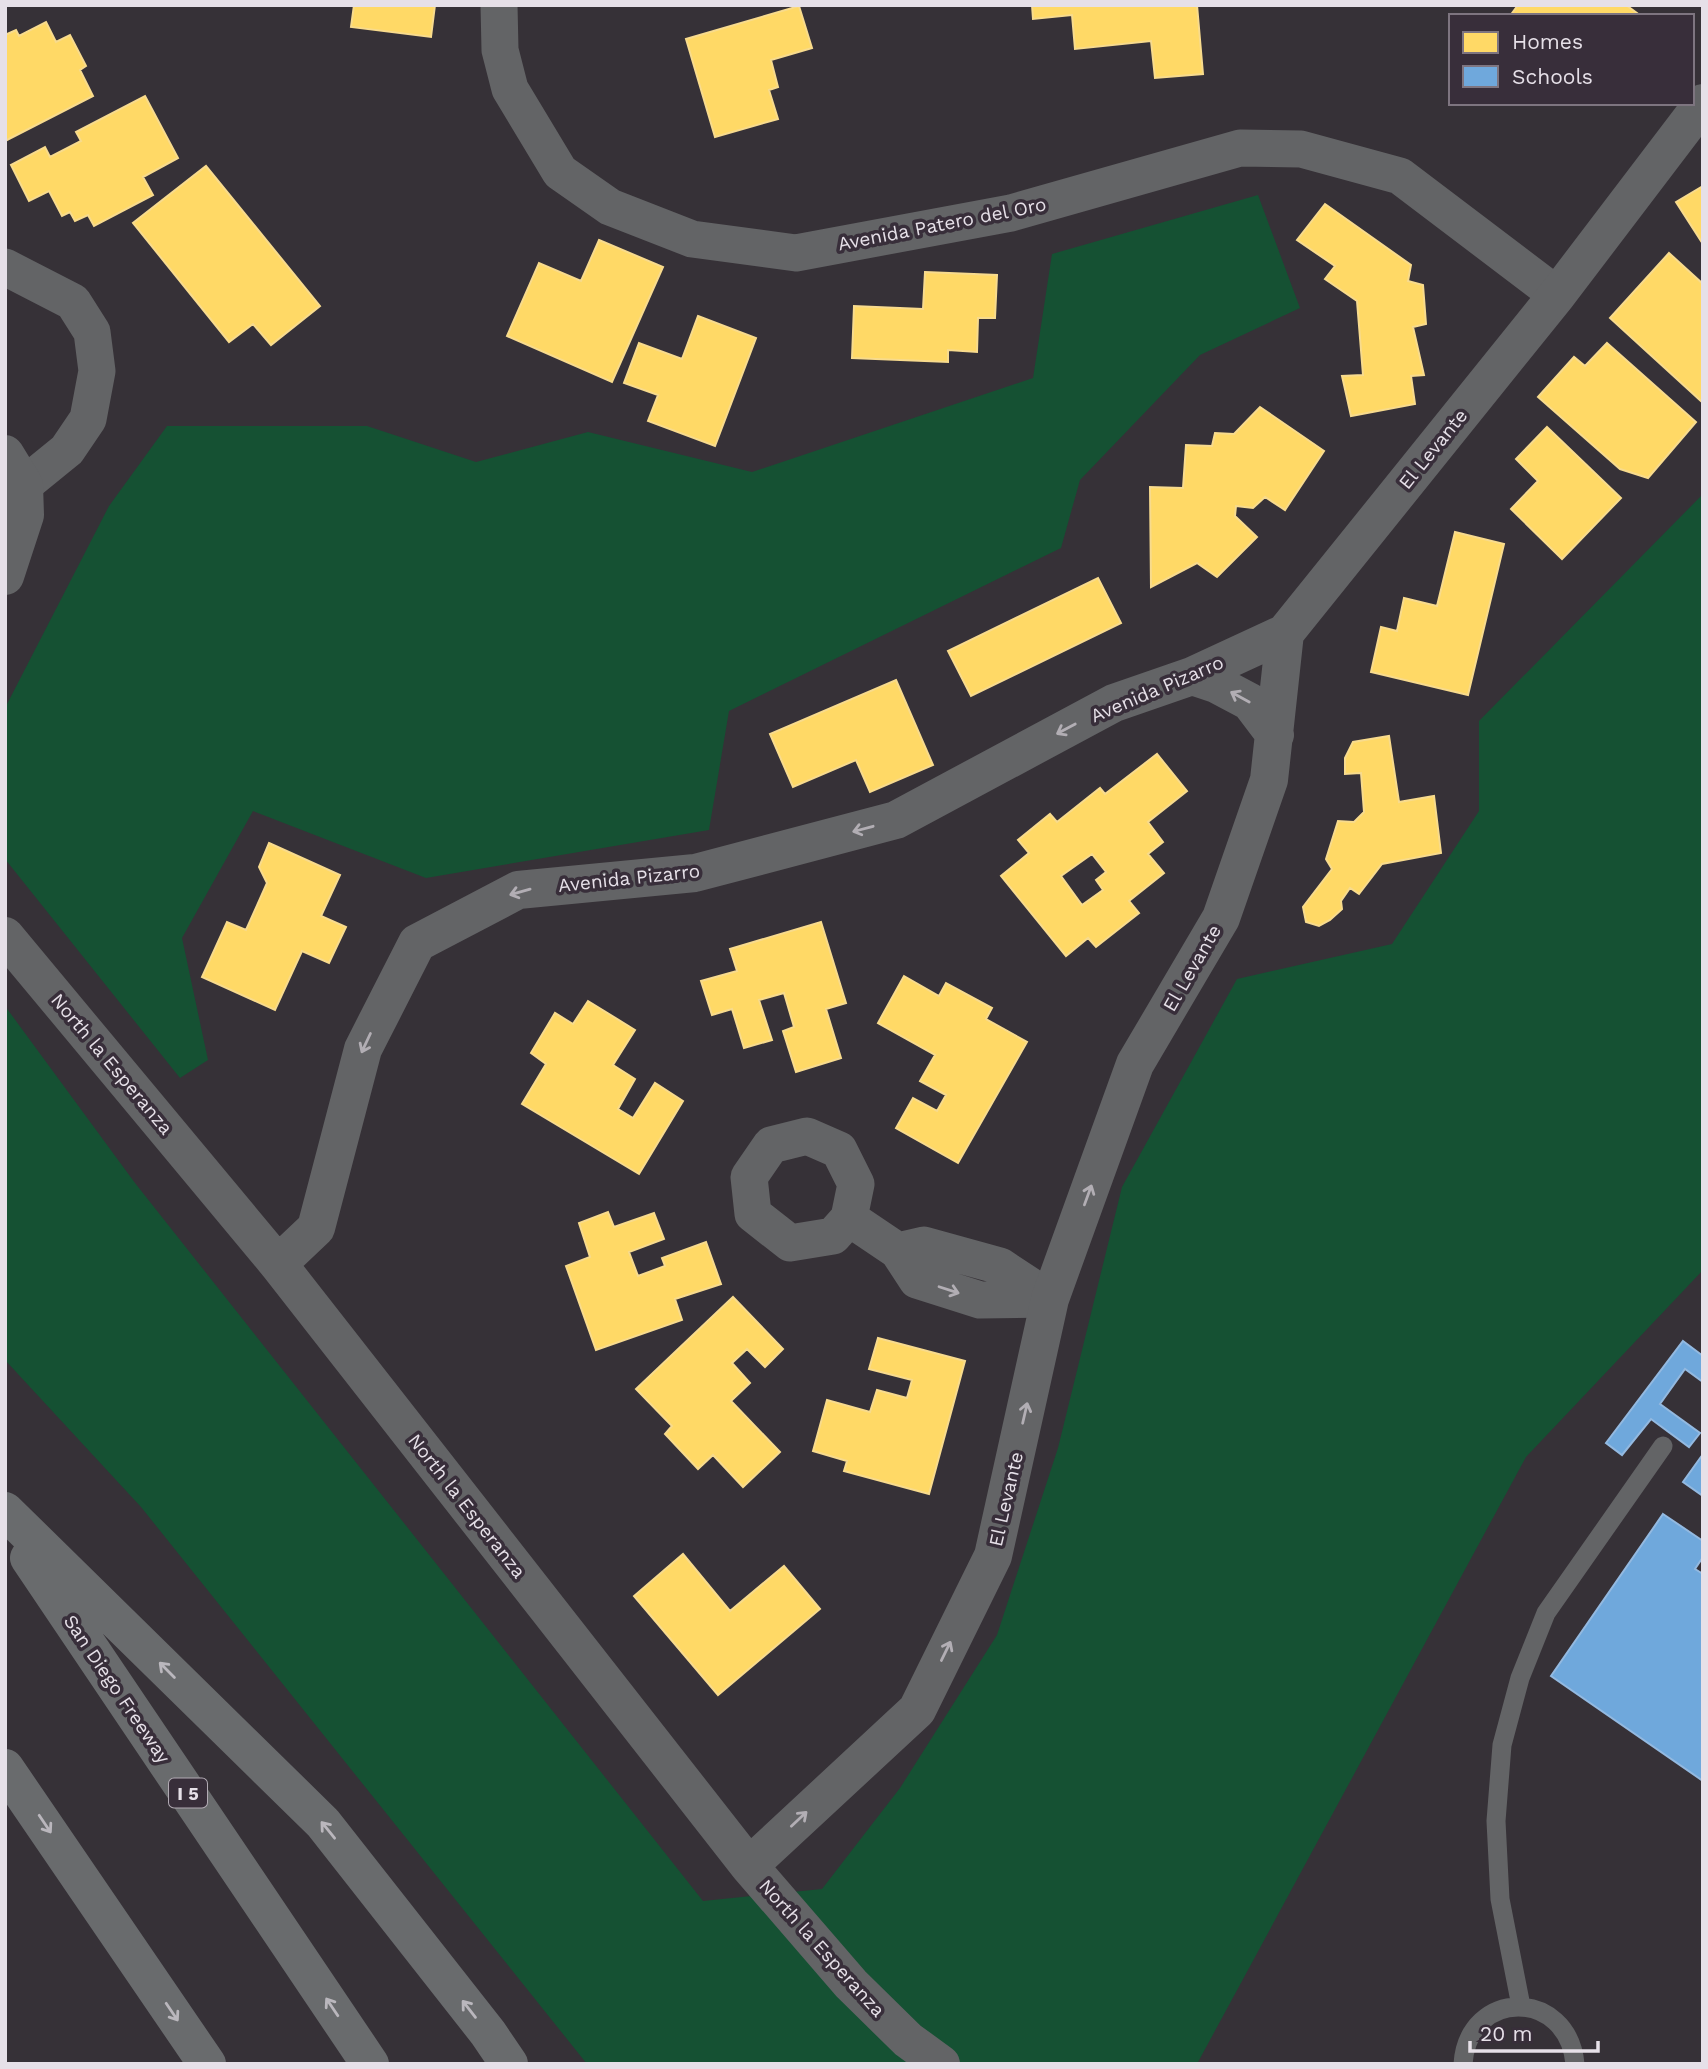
<svg xmlns="http://www.w3.org/2000/svg" width="1708" height="2069" viewBox="0 0 1708 2069" font-family="'Work Sans',sans-serif">
<rect width="100%" height="100%" fill="#363137"/>
<path fill="#155133" d="M 1258,195 L 1300,308 L 1200,355 L 1080,480 L 1061,548 L 729,711 L 709,830 L 426,878 L 253,811 L 182,938 L 208,1060 L 180,1078 L 5,859 L 5,708 L 109,506 L 167,426 L 367,426 L 476,462 L 588,432 L 752,472 L 1033,378 L 1052,254 Z
M 1703,494 L 1703,1270 L 1526,1457 L 1197,2064 L 587,2064 L 141,1507 L 5,1360 L 5,1006 L 135,1183 L 703,1901 L 822,1889 L 900,1788 L 997,1635 L 1058,1448 L 1122,1187 L 1237,979 L 1392,944 L 1479,811 L 1479,721 Z"/>
<path fill="#ffd966" stroke="#f8db8d" stroke-width="2" fill-rule="evenodd" d="M 354,5 L 435,5 L 431,37 L 351,27 Z
M 1032,5 L 1197,5 L 1203,74 L 1155,78 L 1151,41 L 1075,49 L 1072,15 L 1033,19 Z
M 1518,5 L 1626,5 L 1641,16 L 1510,16 Z
M 799,6 L 812,48 L 771,60 L 778,87 L 769,90 L 778,119 L 715,137 L 686,39 Z
M 46,22 L 56,42 L 70,35 L 86,66 L 80,70 L 93,96 L 5,141 L 5,35 L 16,30 L 19,36 Z
M 145,96 L 178,158 L 143,177 L 153,195 L 94,226 L 88,215 L 75,221 L 70,212 L 62,216 L 49,191 L 29,201 L 11,165 L 45,147 L 50,157 L 81,141 L 76,132 Z
M 206,166 L 320,306 L 271,345 L 253,324 L 229,342 L 133,223 Z
M 1703,186 L 1703,244 L 1676,202 Z
M 1325,204 L 1411,265 L 1408,281 L 1423,285 L 1426,324 L 1413,327 L 1424,375 L 1411,376 L 1415,404 L 1351,416 L 1342,376 L 1363,375 L 1357,301 L 1325,279 L 1335,266 L 1297,240 Z
M 599,240 L 663,267 L 612,382 L 507,336 L 539,263 L 581,281 Z
M 1669,253 L 1703,284 L 1703,399 L 1701,401 L 1610,318 Z
M 925,272 L 997,275 L 995,318 L 978,318 L 977,352 L 948,350 L 948,362 L 852,358 L 854,306 L 923,309 Z
M 698,316 L 756,338 L 715,446 L 648,421 L 658,395 L 624,383 L 639,343 L 682,359 Z
M 1607,343 L 1696,422 L 1648,478 L 1620,469 L 1538,397 L 1574,357 L 1585,366 Z
M 1260,407 L 1324,451 L 1285,510 L 1265,497 L 1253,508 L 1236,506 L 1235,516 L 1257,537 L 1217,577 L 1197,563 L 1151,587 L 1150,487 L 1183,488 L 1186,445 L 1212,446 L 1215,433 L 1234,434 Z
M 1547,427 L 1621,498 L 1562,559 L 1511,509 L 1538,481 L 1516,459 Z
M 1455,532 L 1504,544 L 1468,695 L 1371,672 L 1381,627 L 1397,631 L 1404,598 L 1437,606 Z
M 1098,578 L 1121,623 L 971,696 L 948,651 Z
M 896,680 L 933,765 L 870,792 L 856,760 L 793,787 L 770,734 Z
M 1389,736 L 1399,802 L 1434,796 L 1441,853 L 1382,864 L 1359,894 L 1350,888 L 1341,901 L 1342,909 L 1330,920 L 1319,926 L 1306,922 L 1303,907 L 1332,869 L 1326,859 L 1338,821 L 1354,822 L 1364,812 L 1361,773 L 1345,774 L 1345,758 L 1353,742 Z
M 1157,754 L 1187,791 L 1148,822 L 1163,842 L 1148,854 L 1164,873 L 1129,901 L 1139,913 L 1096,947 L 1088,938 L 1066,956 L 1001,876 L 1029,853 L 1018,840 L 1050,814 L 1057,822 L 1100,788 L 1105,794 ZM 1092,854 L 1106,872 L 1096,880 L 1103,890 L 1082,905 L 1061,876 Z
M 269,843 L 340,875 L 321,916 L 346,927 L 329,963 L 302,951 L 275,1010 L 202,977 L 227,922 L 246,930 L 267,883 L 259,867 Z
M 821,922 L 846,1003 L 826,1009 L 841,1058 L 796,1072 L 783,1031 L 794,1027 L 784,993 L 759,1000 L 772,1040 L 744,1048 L 732,1009 L 712,1015 L 701,981 L 737,971 L 730,949 Z
M 904,976 L 939,996 L 946,983 L 992,1008 L 986,1019 L 1027,1042 L 958,1163 L 896,1128 L 913,1098 L 937,1111 L 946,1095 L 920,1081 L 935,1055 L 878,1023 Z
M 588,1001 L 635,1030 L 613,1065 L 635,1079 L 618,1109 L 633,1118 L 655,1083 L 683,1101 L 639,1174 L 522,1104 L 546,1064 L 531,1053 L 555,1013 L 573,1024 Z
M 608,1212 L 614,1227 L 654,1213 L 664,1239 L 629,1252 L 638,1276 L 665,1266 L 662,1258 L 706,1242 L 721,1284 L 675,1299 L 682,1320 L 596,1350 L 566,1266 L 590,1257 L 579,1223 Z
M 733,1297 L 783,1349 L 765,1367 L 747,1349 L 732,1363 L 750,1383 L 731,1401 L 780,1452 L 743,1487 L 713,1455 L 698,1469 L 665,1434 L 672,1426 L 636,1389 Z
M 878,1338 L 965,1361 L 929,1494 L 844,1471 L 847,1461 L 813,1451 L 827,1400 L 870,1412 L 877,1390 L 907,1398 L 912,1380 L 869,1369 Z
M 683,1554 L 730,1611 L 784,1566 L 820,1609 L 718,1695 L 634,1596 Z"/>
<path fill="#6fa8dc" stroke="#93b9e0" stroke-width="2" d="M 1683,1341 L 1703,1356 L 1703,1382 L 1685,1369 L 1660,1404 L 1700,1433 L 1689,1447 L 1651,1419 L 1622,1455 L 1606,1443 Z
M 1703,1454 L 1703,1496 L 1683,1482 Z
M 1663,1514 L 1703,1541 L 1703,1557 L 1695,1569 L 1703,1574 L 1703,1781 L 1551,1676 Z"/>
<g fill="none" stroke-linecap="round" stroke-linejoin="round">
<path stroke="#636466" stroke-width="19" d="M 1521,2006 L 1500,1899 L 1496,1821 L 1502,1745 L 1520,1678 L 1546,1613 L 1663,1446
M 1463,2064 C 1468,1988 1568,1988 1575,2064"/>
<path stroke="#636466" stroke-width="37" d="M 499,5 L 500,50 L 510,89 L 560,172 L 610,207 L 692,239 L 796,253 L 1011,213 L 1240,148 L 1301,149 L 1400,176 L 1557,295
M 5,267 L 73,302 L 92,332 L 97,371 L 88,419 L 67,450 L 24,485
M 807,1136 L 839,1150 L 856,1184 L 849,1218 L 833,1236 L 790,1243 L 753,1214 L 749,1177 L 771,1145 Z
M 849,1218 L 898,1251 L 917,1280 L 980,1300 L 1050,1299
M 898,1251 L 924,1245 L 1000,1266 L 1050,1299"/>
<path stroke="#636466" stroke-width="38" d="M 5,454 L 24,485 L 25,515 L 5,576
M 1192,676 L 1216,684 L 1250,702 L 1275,735
M 5,936 L 278,1264 L 749,1866 L 851,1984 L 908,2040 L 941,2064
M 278,1264 L 316,1228 L 363,1049 L 417,943 L 518,890 L 695,873 L 896,820 L 1114,703 L 1192,676 L 1285,633
M 749,1866 L 917,1710 L 993,1556 L 1050,1299 L 1135,1064 L 1221,918 L 1269,780 L 1285,633 L 1557,295 L 1703,103"/>
<path stroke="#696b6d" stroke-width="38" d="M 5,1511 L 323,1823 L 488,2033 L 509,2064
M 29,1558 L 370,2064
M 5,1768 L 207,2064"/>
</g>
<defs><path id="oneway-shaft" d="M-6 0H5M1.5-3L5.5 0L1.5 3" fill="none" stroke-width="1.6" stroke-linecap="round" stroke-linejoin="round" transform="scale(1.75)"/></defs>
<g stroke="#b2aeb4">
<use href="#oneway-shaft" transform="translate(1240 697) rotate(-151)"/>
<use href="#oneway-shaft" transform="translate(1066 729) rotate(152)"/>
<use href="#oneway-shaft" transform="translate(863 829) rotate(165)"/>
<use href="#oneway-shaft" transform="translate(520 892) rotate(164)"/>
<use href="#oneway-shaft" transform="translate(366 1043) rotate(115)"/>
<use href="#oneway-shaft" transform="translate(1088 1195) rotate(-70)"/>
<use href="#oneway-shaft" transform="translate(949 1290) rotate(18)"/>
<use href="#oneway-shaft" transform="translate(1025 1413) rotate(-77)"/>
<use href="#oneway-shaft" transform="translate(946 1651) rotate(-64)"/>
<use href="#oneway-shaft" transform="translate(799 1819) rotate(-43)"/>
</g>
<g stroke="#bab7bd">
<use href="#oneway-shaft" transform="translate(167 1670) rotate(-135)"/>
<use href="#oneway-shaft" transform="translate(45 1824) rotate(56)"/>
<use href="#oneway-shaft" transform="translate(328 1830) rotate(-129)"/>
<use href="#oneway-shaft" transform="translate(332 2007) rotate(-124)"/>
<use href="#oneway-shaft" transform="translate(469 2009) rotate(-128)"/>
<use href="#oneway-shaft" transform="translate(172 2012) rotate(56)"/>
</g>
<g text-anchor="middle" dominant-baseline="central" stroke-width="7" stroke-linejoin="round" paint-order="stroke">
<rect fill="#382e3a" stroke="#b2abb4" stroke-width="2" x="169" y="1778.5" width="38" height="29" rx="5"/>
<g font-size="18" font-weight="bold" fill="#e6e0e8">
<text x="188" y="1793">I 5</text>
</g>
<g font-size="19" fill="#e6e0e8" stroke="#382e3a">
<text transform="translate(942 224) rotate(-11)">Avenida Patero del Oro</text>
<text transform="translate(1433 449) rotate(-51)">El Levante</text>
<text transform="translate(1157 689) rotate(-23)">Avenida Pizarro</text>
<text transform="translate(629 878) rotate(-6)">Avenida Pizarro</text>
<text transform="translate(1192 968) rotate(-60)">El Levante</text>
<text transform="translate(112 1064) rotate(50)">North la Esperanza</text>
<text transform="translate(1006 1499) rotate(-77)">El Levante</text>
<text transform="translate(467 1506) rotate(52)">North la Esperanza</text>
<text transform="translate(117 1689) rotate(56)">San Diego Freeway</text>
<text transform="translate(822 1948) rotate(48)">North la Esperanza</text>
</g>
</g>
<rect width="1708" height="2069" fill="none" stroke="#e6e0e8" stroke-width="14"/>
<rect x="1449" y="14" width="245" height="91" fill="#382e3a" stroke="#7e7580" stroke-width="2"/>
<rect x="1463" y="32" width="35" height="21" fill="#ffd966" stroke="#7e7580" stroke-width="2"/>
<text x="1512" y="49" font-size="21" fill="#e6e0e8">Homes</text>
<rect x="1463" y="66" width="35" height="21" fill="#6fa8dc" stroke="#7e7580" stroke-width="2"/>
<text x="1512" y="84" font-size="21" fill="#e6e0e8">Schools</text>
<path d="M1470 2041v10h128v-10" fill="none" stroke="#e6e0e8" stroke-width="3.5"/>
<text x="1480" y="2041" font-size="21" fill="#e6e0e8" stroke="#382e3a" stroke-width="5" paint-order="stroke">20 m</text>
</svg>
